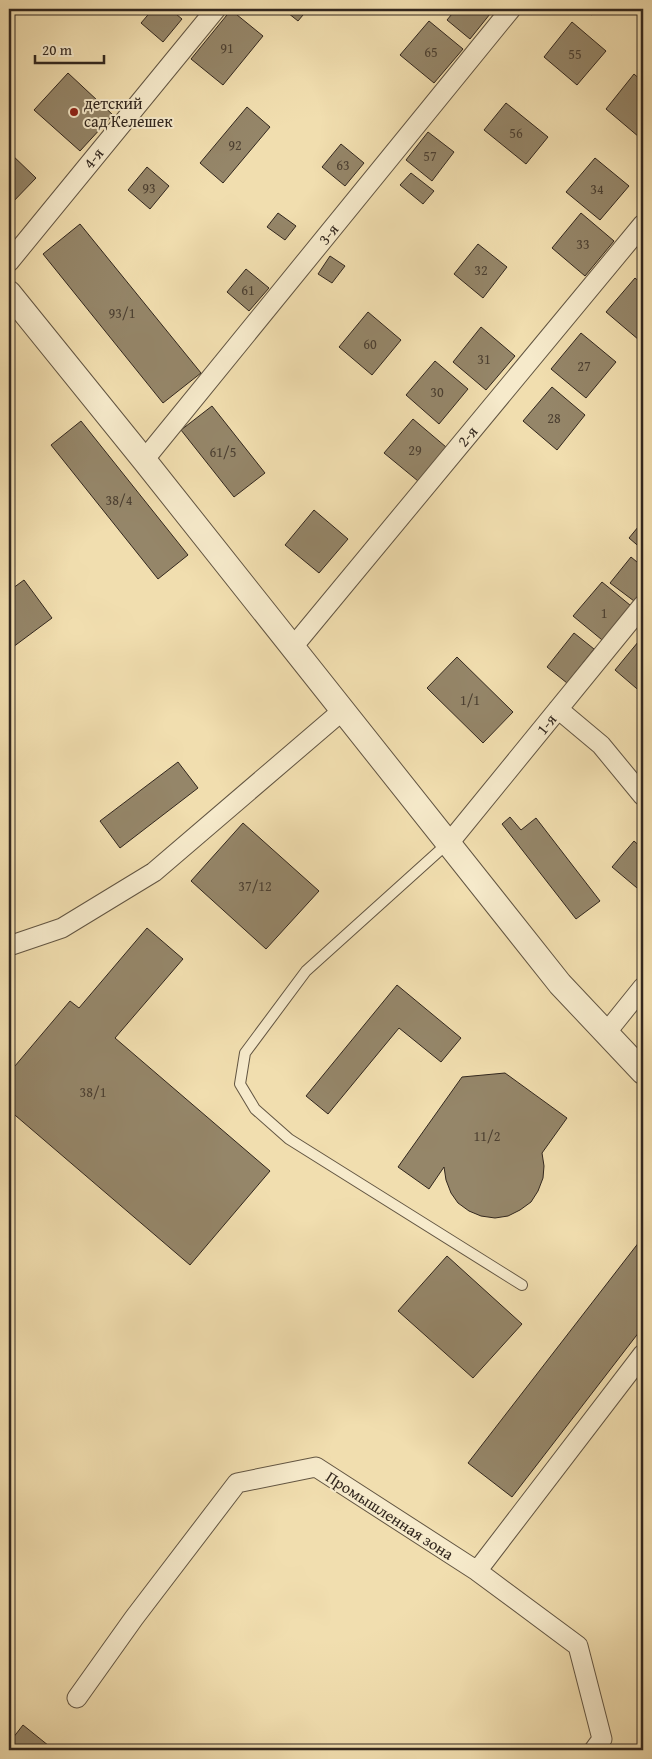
<svg xmlns="http://www.w3.org/2000/svg" width="652" height="1759" viewBox="0 0 652 1759" font-family="'Gentium Book Plus',serif">
<rect width="100%" height="100%" fill="#f1deaf"/>
<filter id="stains"><feTurbulence type="fractalNoise" baseFrequency=".004" numOctaves="4"/><feColorMatrix values="0 0 0 0 .2 0 0 0 0 .09 0 0 0 0 .02 0 0 0 .5 -.17"/></filter>
<radialGradient id="worn" r=".72"><stop offset=".6" stop-color="#630" stop-opacity="0"/><stop offset="1" stop-color="#630" stop-opacity=".3"/></radialGradient>
<path fill="#958669" stroke="#32271e" d="M 153,9 L 170,9 L 182,19 L 163,42 L 141,23 Z
M 283,9 L 308,9 L 298,21 Z
M 456,9 L 483,9 L 490,14 L 470,39 L 447,20 Z
M 584,9 L 598,9 L 592,15 Z
M 231,10 L 263,36 L 223,85 L 191,59 Z
M 429,21 L 463,49 L 434,83 L 400,55 Z
M 572,22 L 606,51 L 577,85 L 544,57 Z
M 68,73 L 113,115 L 80,151 L 34,110 Z
M 634,74 L 643,82 L 643,132 L 639,137 L 606,109 Z
M 506,103 L 548,137 L 526,164 L 484,130 Z
M 247,107 L 270,127 L 223,183 L 200,163 Z
M 428,132 L 454,152 L 432,181 L 406,160 Z
M 341,144 L 364,163 L 345,186 L 322,167 Z
M 9,152 L 36,178 L 9,206 Z
M 595,158 L 629,186 L 600,220 L 566,192 Z
M 147,167 L 169,186 L 150,209 L 128,190 Z
M 411,173 L 434,191 L 423,204 L 400,185 Z
M 278,213 L 296,226 L 285,240 L 267,227 Z
M 581,213 L 614,241 L 585,276 L 552,248 Z
M 80,224 L 201,373 L 163,403 L 43,254 Z
M 478,244 L 507,267 L 483,298 L 454,274 Z
M 330,256 L 345,266 L 332,283 L 318,274 Z
M 246,269 L 269,288 L 249,311 L 227,292 Z
M 635,278 L 643,285 L 643,335 L 639,340 L 606,312 Z
M 368,312 L 401,340 L 372,375 L 339,347 Z
M 481,327 L 515,356 L 486,390 L 453,362 Z
M 581,333 L 616,362 L 586,398 L 551,369 Z
M 435,361 L 468,389 L 439,424 L 406,395 Z
M 552,387 L 585,415 L 557,450 L 523,421 Z
M 212,406 L 265,473 L 234,497 L 181,430 Z
M 413,419 L 446,447 L 418,481 L 384,453 Z
M 81,421 L 188,555 L 158,579 L 51,445 Z
M 314,510 L 348,539 L 319,573 L 285,545 Z
M 643,521 L 643,550 L 629,538 Z
M 631,557 L 643,567 L 643,589 L 634,601 L 610,583 Z
M 24,580 L 52,618 L 9,650 L 9,591 Z
M 602,582 L 636,610 L 607,644 L 573,616 Z
M 574,633 L 594,649 L 567,683 L 547,667 Z
M 643,636 L 643,694 L 615,670 Z
M 457,657 L 513,712 L 483,743 L 427,688 Z
M 178,762 L 198,788 L 120,848 L 100,821 Z
M 510,817 L 521,830 L 536,818 L 600,901 L 576,919 L 502,824 Z
M 243,823 L 319,891 L 266,949 L 191,881 Z
M 634,841 L 643,849 L 643,893 L 612,867 Z
M 147,928 L 183,959 L 115,1038 L 270,1171 L 190,1265 L 9,1110 L 9,1073 L 70,1001 L 79,1008 Z
M 397,985 L 461,1038 L 441,1062 L 399,1028 L 328,1114 L 306,1096 Z
M 505,1073 L 567,1118 L 542,1153 L 544,1166 L 543,1178 L 538,1191 L 531,1202 L 520,1210 L 508,1216 L 495,1218 L 481,1216 L 469,1211 L 458,1203 L 451,1193 L 446,1180 L 444,1167 L 429,1189 L 398,1167 L 462,1077 Z
M 643,1237 L 643,1327 L 512,1497 L 468,1463 Z
M 447,1256 L 522,1324 L 473,1378 L 398,1311 Z
M 23,1725 L 54,1750 L 9,1750 L 9,1743 Z"/>
<g fill="none" stroke-linecap="round" stroke-linejoin="round">
<g stroke="#625542" stroke-width="12">
<path id="service" d="M 448,843 L 306,971 L 245,1053 L 240,1084 L 255,1109 L 289,1139 L 522,1285"/>
</g>
<g stroke="#625542" stroke-width="21">
<path id="minor" d="M 9,262 L 216,9
M 144,460 L 511,9
M 292,648 L 643,224
M 558,709 L 601,745 L 643,796
M 449,843 L 643,605
M 9,946 L 62,928 L 154,872 L 342,711
M 606,1033 L 643,987
M 477,1571 L 578,1646 L 602,1739 L 594,1750
M 77,1698 L 134,1618 L 237,1483 L 316,1467 L 477,1571 L 643,1354"/>
</g>
<g stroke="#625542" stroke-width="26">
<path id="tertiary" d="M 9,293 L 144,460 L 560,984 L 643,1072"/>
</g>
<use href="#service" stroke="#f6eacb" stroke-width="10"/>
<use href="#minor" stroke="#f6eacb" stroke-width="19"/>
<use href="#tertiary" stroke="#f6eacb" stroke-width="24"/>
</g>
<circle fill="#8f2418" stroke="#f6eacb" stroke-width="2" cx="74" cy="112" r="5"/>
<g text-anchor="middle" dominant-baseline="central" stroke-width="4" stroke-linejoin="round" paint-order="stroke">
<g font-size="14" fill="#4b3f31">
<text x="227" y="48">91</text>
<text x="431" y="52">65</text>
<text x="575" y="54">55</text>
<text x="516" y="133">56</text>
<text x="235" y="145">92</text>
<text x="430" y="156">57</text>
<text x="343" y="165">63</text>
<text x="149" y="188">93</text>
<text x="597" y="189">34</text>
<text x="583" y="244">33</text>
<text x="481" y="270">32</text>
<text x="248" y="290">61</text>
<text x="122" y="313">93/1</text>
<text x="370" y="344">60</text>
<text x="484" y="359">31</text>
<text x="584" y="366">27</text>
<text x="437" y="392">30</text>
<text x="554" y="418">28</text>
<text x="415" y="450">29</text>
<text x="223" y="452">61/5</text>
<text x="119" y="500">38/4</text>
<text x="604" y="613">1</text>
<text x="470" y="700">1/1</text>
<text x="255" y="886">37/12</text>
<text x="93" y="1092">38/1</text>
<text x="487" y="1136">11/2</text>
</g>
<g font-size="16" fill="#32271e" stroke="#f6eacb" text-anchor="start">
<text x="84" y="103">детский<tspan x="84" dy="18">сад Келешек</tspan></text>
</g>
<g font-size="16" fill="#32271e" stroke="#f6eacb">
<text transform="translate(93 158) rotate(-51)">4-я</text>
<text transform="translate(328 234) rotate(-51)">3-я</text>
<text transform="translate(467 436) rotate(-50)">2-я</text>
<text transform="translate(546 724) rotate(-51)">1-я</text>
<text transform="translate(390 1515) rotate(33)">Промышленная зона</text>
</g>
</g>
<rect width="652" height="1759" fill="none" stroke="#f1deaf" stroke-width="30"/>
<rect x="10" y="10" width="632" height="1739" fill="none" stroke="#32271e" stroke-width="2.5"/>
<rect x="15" y="15" width="622" height="1729" fill="none" stroke="#32271e"/>
<path d="M35 55v8h69v-8" fill="none" stroke="#32271e" stroke-width="2.5"/>
<text x="42" y="55" font-size="15" fill="#32271e" stroke="#f6eacb" stroke-width="4" paint-order="stroke">20 m</text>
<rect width="100%" height="100%" filter="url(#stains)"/>
<rect width="100%" height="100%" fill="url(#worn)"/>
</svg>
